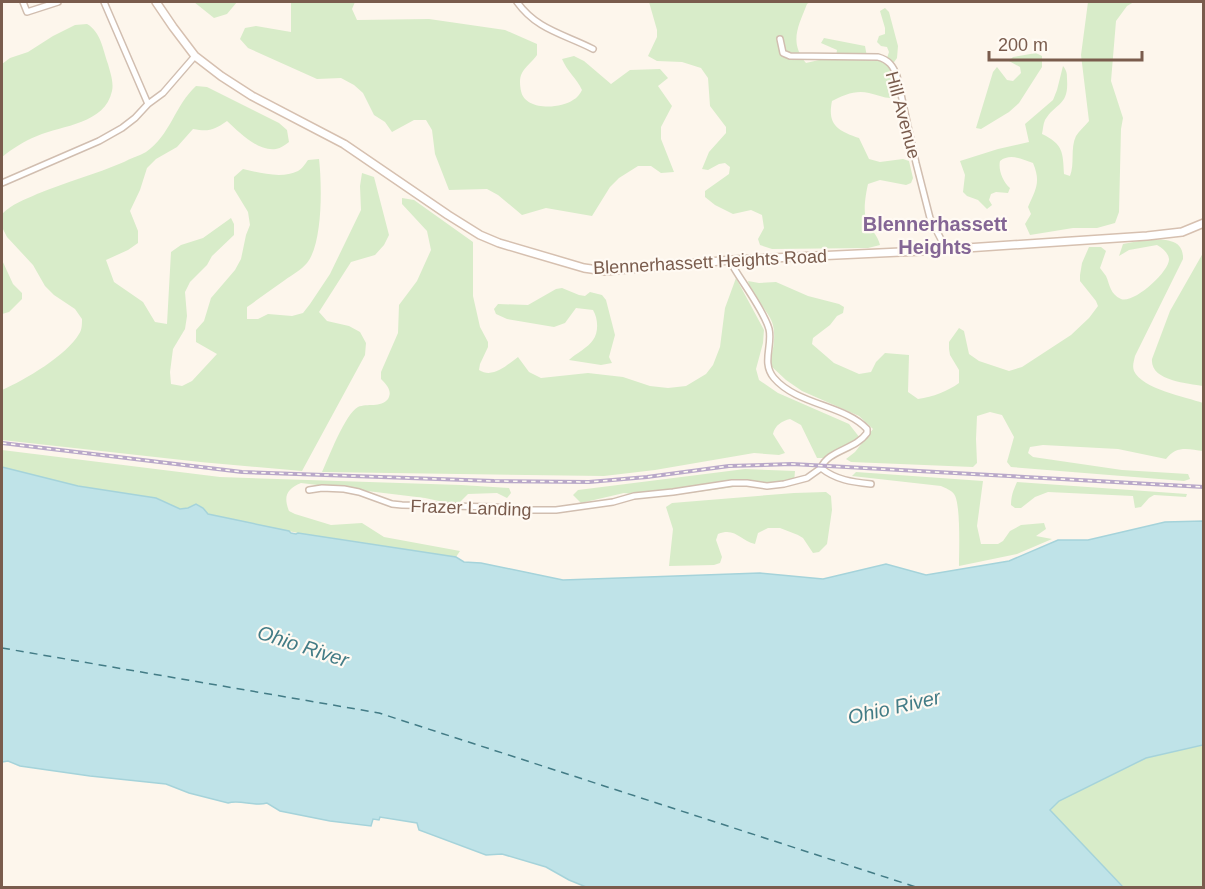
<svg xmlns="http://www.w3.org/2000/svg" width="1205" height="889" viewBox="0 0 1205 889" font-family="Arial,sans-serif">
<rect width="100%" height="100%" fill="#fdf6ec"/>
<path fill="#d8ecc9" d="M 194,2 L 237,2 L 227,14 L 214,18 Z
M 291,2 L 355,2 L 352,9 L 357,20 L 429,19 L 505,30 L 537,44 L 537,55 C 533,61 525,67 522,73 C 519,78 520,86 521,91 C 525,111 560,109 573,100 C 577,98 580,94 582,90 C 576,77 568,73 562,59 L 574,56 L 584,61 L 611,84 L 630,70 L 660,69 L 668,78 L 658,86 L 672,106 L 661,127 L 661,139 L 674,172 L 661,173 L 651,166 L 638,166 L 619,178 L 610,187 L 592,216 L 546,208 L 522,215 L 498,195 L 487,189 L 449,190 L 435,154 L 432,130 L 426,120 L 414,120 L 392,132 L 385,122 L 374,115 L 363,93 L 354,85 L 341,78 L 317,79 L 248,48 L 240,39 L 245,28 L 256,26 L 291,32 Z
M 649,2 L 810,2 L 807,4 C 798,27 789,42 806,63 L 836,56 L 837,50 L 821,43 L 824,38 L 865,46 L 867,57 L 871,61 L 883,61 L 887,58 L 889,52 L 887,47 L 881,46 L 877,42 L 879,36 L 885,34 L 885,28 L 880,11 L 885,8 L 889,12 L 898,46 L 897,58 L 892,65 L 897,97 C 887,100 879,95 869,93 C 855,90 844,95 832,101 C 827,125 838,131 859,138 L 869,159 L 880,162 L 903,159 L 909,161 L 913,178 L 911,183 L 906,185 L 880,180 L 868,184 C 866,193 863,209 866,219 C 869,228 878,235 880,245 L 868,248 L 772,249 L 760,245 L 758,239 L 764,228 L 762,215 L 751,210 L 733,214 L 715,205 L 705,197 L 705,191 L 729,174 L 730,167 L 725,163 L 719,164 L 708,170 L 702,169 L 709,152 L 726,133 L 726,127 L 710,106 L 708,78 L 701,68 L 682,62 L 657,61 L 648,56 L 657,37 L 657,30 Z
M 1088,2 L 1134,2 L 1127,6 L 1116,21 L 1111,81 L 1123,118 L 1121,129 L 1119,212 L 1115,223 L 1097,228 L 1073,228 L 1030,235 L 1025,224 L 1031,214 L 1028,207 C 1036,189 1041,182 1033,163 C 1022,159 1010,153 1000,161 C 998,170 1003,182 1010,188 L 1008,193 L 996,192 L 991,194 L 989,200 L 992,205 L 987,209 L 978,200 L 967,196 L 963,192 L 965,175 L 960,161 L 998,149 L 1029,142 L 1025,124 L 1053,100 L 1057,90 L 1063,66 C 1067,71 1067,74 1067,79 C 1069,106 1056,102 1045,120 C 1043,125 1043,129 1042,134 C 1063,144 1063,152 1064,174 L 1070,176 C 1075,164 1070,148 1076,136 C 1079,131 1085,126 1089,121 L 1081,55 Z
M 87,24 C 101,32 103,50 108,64 C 110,72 114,82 112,91 C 105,124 63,125 37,136 C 24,141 12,149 2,157 L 2,64 L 10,58 L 28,52 L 53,36 L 75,25 Z
M 1036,53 L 1042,56 L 1042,67 L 1019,103 L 1009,112 L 981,129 L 976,128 L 993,72 L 997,67 L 1007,80 L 1013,81 L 1021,73 L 1020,67 L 1009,61 L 1013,57 Z
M 196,86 L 207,87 L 279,123 L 287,130 L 289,142 C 285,145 281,148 276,149 C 258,152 239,132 227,121 C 214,130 209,132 193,129 L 177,147 L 156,159 L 147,168 L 140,190 L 130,211 L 138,231 L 138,243 L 128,250 L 106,260 L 114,282 L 143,302 L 155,322 L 167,324 L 171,252 L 181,245 L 203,238 L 231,218 L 234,224 L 234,235 L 212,256 L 207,265 L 190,282 L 185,292 L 187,316 L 185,329 L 173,349 L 170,372 L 171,384 L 182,386 L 192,381 L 217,354 L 196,342 L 196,330 L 204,321 L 211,298 L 235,270 L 241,259 L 246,235 L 250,225 L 248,212 L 234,189 L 234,177 L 243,169 C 260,173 282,179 298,171 C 302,169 305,164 308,160 L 319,159 C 322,184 323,243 307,263 C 301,270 292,275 285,280 C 272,289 260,298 247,307 L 247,319 L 258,319 L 268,314 L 292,316 L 303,313 L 310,304 L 330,274 L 361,210 L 360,186 L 362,173 L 374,177 L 389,235 L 384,245 L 375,255 L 351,262 L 319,312 L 327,321 L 349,326 L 360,332 L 366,343 L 365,355 L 302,471 L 200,462 L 2,440 L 2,390 C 25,380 67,355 79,334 C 82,330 82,324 82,319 L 75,309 L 54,295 L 45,286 L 33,265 L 7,237 L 2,227 L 2,214 C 12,204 24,200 37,194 C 66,182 96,174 124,162 C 131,158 139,156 146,152 C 170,136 175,105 196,86 Z
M 402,198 L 414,200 L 473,242 L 473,296 L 480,327 L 488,342 L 488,347 L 480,364 L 479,370 C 493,379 507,365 518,357 L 529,372 L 541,378 L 588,373 L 623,377 L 650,386 L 668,388 L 686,386 L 706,374 L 713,365 L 720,347 L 725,308 L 736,278 L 764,330 L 763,343 L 756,369 L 759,380 L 778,393 L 849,424 L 860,438 L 824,458 L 817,458 L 801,425 L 790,419 C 782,421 775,425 773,434 L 785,453 L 779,455 L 754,453 L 655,470 L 604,476 L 322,472 C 329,457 345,414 358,407 C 367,403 381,408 388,399 C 393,391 386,384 381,379 L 381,372 L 398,333 L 399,305 L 417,281 L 431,250 L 427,231 L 402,204 Z
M 1149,239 C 1164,240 1184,238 1183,259 L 1135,356 C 1134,361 1132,366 1134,371 C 1142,389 1186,397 1203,403 L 1203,451 C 1189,449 1176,445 1166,459 L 1118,449 L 1043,445 L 1030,447 L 1028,453 L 1033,457 L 1122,470 L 1188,474 L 1190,479 L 1184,481 L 1011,467 L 1007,462 L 1014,437 L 1002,415 L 990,412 L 977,416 L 976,439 L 977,463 L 973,467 L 851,462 L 846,459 L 855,452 L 873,429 L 859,416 L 802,391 L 786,380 L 770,365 C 772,352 777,336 772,322 C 766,307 751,297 748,281 L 759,283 L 776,282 L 808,296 L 839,304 L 844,307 L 843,313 L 837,316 L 830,325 L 813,338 L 812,344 L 834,363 L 859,374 L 871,372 L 876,362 L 885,353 L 909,355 L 908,392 L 918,399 C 933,397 948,391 959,383 L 959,370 L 950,355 L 949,349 L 949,342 L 959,328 L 964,331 L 969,354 L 979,361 L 1009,371 L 1022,367 L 1071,335 L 1089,318 L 1098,306 L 1096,301 L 1080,281 L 1080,275 L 1082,263 L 1089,247 L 1101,247 L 1106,251 L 1100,268 C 1102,271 1104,273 1106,276 C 1110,285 1110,294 1121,299 C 1134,304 1170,271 1169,259 C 1168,252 1162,248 1157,245 L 1129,250 L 1119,256 L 1123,244 Z
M 1203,253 L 1203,386 C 1188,383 1150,381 1152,359 L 1170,311 Z
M 2,260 L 13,284 L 22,293 L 22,299 L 9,312 L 2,314 Z
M 562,288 L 579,295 L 585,296 L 590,292 L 602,295 L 606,300 L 615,335 L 609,357 L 612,363 L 601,365 L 569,360 C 575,354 589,347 593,340 C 599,332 598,318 593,310 L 576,308 L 565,323 L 554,327 L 507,319 L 496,314 L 494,309 L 498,304 L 528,305 L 556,289 Z
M 2,450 L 220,477 L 461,485 L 509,488 L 511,493 L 507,498 L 497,493 L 468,494 L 460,502 L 448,503 L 425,498 L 301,483 C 287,489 283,496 289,511 L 295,514 L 331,525 L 362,523 L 384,537 L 460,551 L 456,557 L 298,533 L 208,514 L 203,508 L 180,509 L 156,498 L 78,486 L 2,467 Z
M 745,469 L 795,471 L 794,483 L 734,487 L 661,497 L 624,493 L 581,503 L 573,495 L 578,490 Z
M 856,472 L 983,481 L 977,526 L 981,544 L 998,544 L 1003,541 L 1010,531 L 1021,525 L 1044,523 L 1046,529 L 1036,536 L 1052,539 L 1017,554 L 959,566 C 959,552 961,503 954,494 C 951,490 945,488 941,486 L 852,476 Z
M 1017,482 L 1187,494 L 1186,497 L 1154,495 L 1149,498 L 1141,507 L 1135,508 L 1133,496 L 1048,492 L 1035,497 L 1021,508 L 1015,508 L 1011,505 C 1011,496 1013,491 1017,482 Z
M 826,492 L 831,496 L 832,510 L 827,544 L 819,552 L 813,553 L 803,538 L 798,535 L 780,528 L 768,528 L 758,533 L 755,544 C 740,541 736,527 718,534 L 716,540 L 722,557 L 720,563 L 714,565 L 669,566 L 673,529 L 666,507 L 672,503 L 794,493 Z
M 1203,745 L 1203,887 L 1124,887 L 1050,811 L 1059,801 L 1146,758 Z"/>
<path fill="#bfe3e8" stroke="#a5d3da" stroke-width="1.5" d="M 2,467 L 78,486 L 156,498 L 180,509 L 188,508 L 196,504 L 203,508 L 208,514 L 289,531 L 291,533 L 296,534 L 298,533 L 456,557 L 464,562 L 481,563 L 563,580 L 760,573 L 823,579 L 886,564 L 926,575 L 1009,561 L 1058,540 L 1088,540 L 1165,522 L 1203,521 L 1203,745 L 1146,758 L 1059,801 L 1050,810 L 1124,888 L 586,887 L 569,880 L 546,867 L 502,854 L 486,855 L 419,830 L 417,823 L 380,817 L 379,820 L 373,819 L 371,826 L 330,821 L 280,811 L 267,803 C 254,807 240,799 228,803 L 189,793 L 166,784 L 90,776 L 20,766 L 8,761 L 2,762 Z"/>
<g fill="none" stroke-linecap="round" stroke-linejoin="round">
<path stroke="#437c86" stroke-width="1.5" stroke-dasharray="8 6" stroke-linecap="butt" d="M 2,648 L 379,713 L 919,888"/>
<g stroke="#d1beb0" stroke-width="8">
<path id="street" d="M 23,2 L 27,12 L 58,2
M 104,2 L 148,104
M 517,2 C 537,30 564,34 593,49
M 780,39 L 783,53 L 790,56 L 878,57 C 889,60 893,66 897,76 L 916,163 L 930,218 L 946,249
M 2,183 L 99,141 L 122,128 L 135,118 L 148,104 L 163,93 L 195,56
M 732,260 L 734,268 C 744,285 764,311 769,329 C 773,345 761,363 774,378 C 797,405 845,405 867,429 L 867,433 C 855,450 828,450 821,468
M 309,490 L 322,488 L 344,489 L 359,492 L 392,504 L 402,505 L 495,507 L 518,510 L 556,510 L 613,502 L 634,496 L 673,492 L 732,483 L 747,483 L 767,486 L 784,484 L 807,478 L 821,468 C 836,480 852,482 871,484"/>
</g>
<g stroke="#d6c0b0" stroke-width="10">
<path id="secondary" d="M 156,2 L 173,27 L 195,56 L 221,76 L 252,96 L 344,144 L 448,215 L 480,235 L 499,243 L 584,268 L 605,271 L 732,260 L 922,251 L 1147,236 L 1182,232 L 1204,223"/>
</g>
<use href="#street" stroke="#fff" stroke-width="5"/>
<use href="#secondary" stroke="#fff" stroke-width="7"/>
<g stroke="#b9a8c9" stroke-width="4">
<path id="rail" d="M 2,443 L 242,472 L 494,481 L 589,482 L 647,477 L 729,466 L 792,464 L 1204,487"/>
</g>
<use href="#rail" stroke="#fffaf3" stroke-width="1.5" stroke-dasharray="4.5" stroke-linecap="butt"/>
</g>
<g text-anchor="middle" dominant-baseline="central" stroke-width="4.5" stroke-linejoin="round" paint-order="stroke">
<g font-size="18" fill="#7a5c4d" stroke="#fffaf3">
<text transform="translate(903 115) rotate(75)">Hill Avenue</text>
<text transform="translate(710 262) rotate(-3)">Blennerhassett Heights Road</text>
<text transform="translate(471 508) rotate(2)">Frazer Landing</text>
</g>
<g font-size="20" font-weight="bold" fill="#846695" stroke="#fffaf3">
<text x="935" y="224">Blennerhassett<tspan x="935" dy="23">Heights</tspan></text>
</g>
<g font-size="20" font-style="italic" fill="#437c86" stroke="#fffaf3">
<text transform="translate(303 646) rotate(18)">Ohio River</text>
<text transform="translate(894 707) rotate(-13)">Ohio River</text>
</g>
</g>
<rect width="1205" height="889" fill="none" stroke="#7a5c4d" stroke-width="6"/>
<path d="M989 51v9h153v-9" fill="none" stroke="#7a5c4d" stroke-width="3"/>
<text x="998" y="51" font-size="18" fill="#7a5c4d" stroke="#fffaf3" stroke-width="4.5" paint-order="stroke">200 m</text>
</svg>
